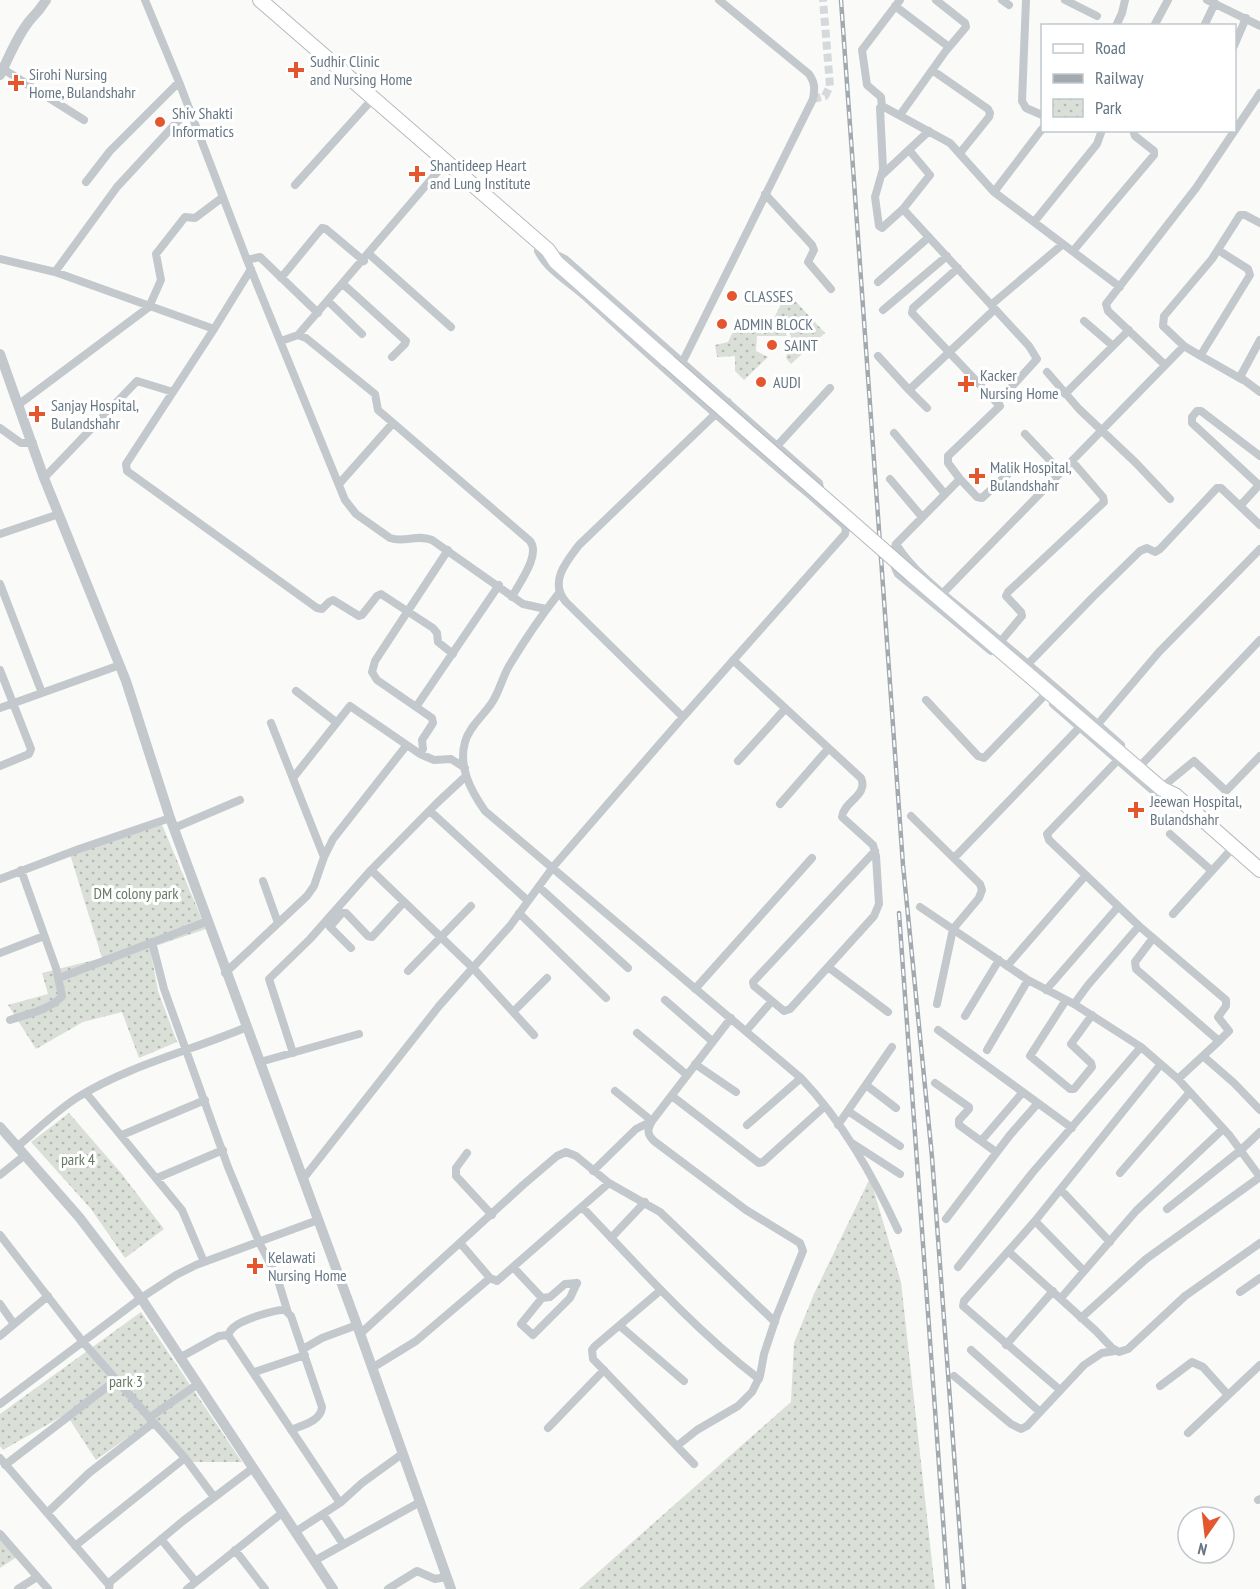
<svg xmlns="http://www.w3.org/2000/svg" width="1260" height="1589" viewBox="0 0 1260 1589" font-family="'PT Sans Narrow',sans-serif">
<defs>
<pattern id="park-dots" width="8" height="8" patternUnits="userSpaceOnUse" patternTransform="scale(1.5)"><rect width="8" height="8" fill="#dadfd7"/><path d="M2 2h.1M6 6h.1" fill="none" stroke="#b4b9b4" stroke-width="1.8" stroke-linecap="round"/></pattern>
</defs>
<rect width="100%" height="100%" fill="#fafaf8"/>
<path fill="url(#park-dots)" d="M 787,292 L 825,333 L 791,364 L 786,358 L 791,336 L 785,323 L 774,318 Z
M 751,321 L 749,326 L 763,334 L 771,323 L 783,325 L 787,336 L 757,336 L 756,351 L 768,357 L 744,380 L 735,371 L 735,356 L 717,357 L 715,345 L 728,342 L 737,323 Z
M 160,820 L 206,929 L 150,948 L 158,991 L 177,1042 L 139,1058 L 122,1012 L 83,1022 L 36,1049 L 8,1005 L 48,994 L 42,973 L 102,958 L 69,851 Z
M 69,1113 L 121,1173 L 164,1229 L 125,1258 L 91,1209 L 31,1142 Z
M 870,1178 L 901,1282 L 935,1589 L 579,1589 L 791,1402 L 794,1343 L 814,1294 Z
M 141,1312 L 242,1462 L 190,1462 L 149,1422 L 96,1460 L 66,1414 L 3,1450 L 0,1446 L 0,1414 Z
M 0,1534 L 17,1557 L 0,1568 Z"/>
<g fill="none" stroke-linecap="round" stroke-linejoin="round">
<path stroke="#d5d9db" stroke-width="8" stroke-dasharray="8 4" stroke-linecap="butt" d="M 813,99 L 825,96 L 830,86 L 823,0"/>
<g stroke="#b5babe" stroke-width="16">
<path id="primary" d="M 260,0 L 548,250 L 556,262 L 668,361
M 912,575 L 1162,789 L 1175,795 L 1260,870"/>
</g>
<path stroke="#c3c8cc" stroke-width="8" d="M 145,0 L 179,82 L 247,260 L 345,500 L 356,514 L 390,538 C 404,543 417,534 432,540 L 523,604 L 546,609
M 1002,0 L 1009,5
M 1026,0 L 1022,101 L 1026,108 L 1042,115
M 1065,0 L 1097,16
M 1207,0 L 1260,26
M 895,6 L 949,47
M 1116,26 L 1122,13 L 1125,0
M 1154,26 L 1168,0
M 1204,26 L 1215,3
M 1234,46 L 1246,18
M 3,69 L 84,120
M 932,70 L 988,109 L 990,113 L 989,117 L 960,153
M 882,107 L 881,97 L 867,85 L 862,50 L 900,0
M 900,115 L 945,52 L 966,27 L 965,23 L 936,0
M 883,174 L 929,131
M 86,182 L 110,151 L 179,82
M 295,185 L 368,104
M 994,192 L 1042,129
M 765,194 L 812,245 L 814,250 L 808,262 L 831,289
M 903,209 L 930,175 L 909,150
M 1034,222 L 1097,144 L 1102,130
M 1218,250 L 1248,269 L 1250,275 L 1202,353 L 1199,355 L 1184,346 L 1163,326 L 1164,316 L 1212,259 L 1240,215 L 1245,215 L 1260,223
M 538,251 C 548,271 571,283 587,298 C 655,361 723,421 793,481 L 810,495 L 814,495 L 820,488 L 819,483 L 565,259 L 551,252
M 1073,251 L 1154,155 L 1154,151 L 1135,136 L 1133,130
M 369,254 L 451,327
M 0,259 L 55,272 L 214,329 L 251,269
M 247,260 L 260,257 L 318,313
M 958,268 L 913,308 L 912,313 L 1000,406 L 948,456 L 948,463 L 960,479 L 896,544 C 892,556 892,563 898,574 L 991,651
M 55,272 L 117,187 L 189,109
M 281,278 L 322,228 L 326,229 L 364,261
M 878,282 L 929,237
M 343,284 L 406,341 L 405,344 L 392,357
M 328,301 L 362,334
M 991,305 L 1063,244
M 883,310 L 947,256
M 1084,321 L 1113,346
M 214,329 L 126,464 L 127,471 L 317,608 L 322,609 L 329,602 L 333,600 L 359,616 L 362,615 L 377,596 L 381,594 L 433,628 L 437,633 L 438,642 L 453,654
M 298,335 L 446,162
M 1260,340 L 1240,377 L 1260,392
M 281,341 L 298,335 L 306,338 L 375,394 L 378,410 L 530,541 C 541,555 519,583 512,597
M 1199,355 L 1243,380
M 878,356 L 909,390
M 682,363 L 813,99 C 815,88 815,83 809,74 L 719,0
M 1165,365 L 1108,311 L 1106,304 L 1196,188 L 1260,93
M 1047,372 L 1079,409 L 1136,463 L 1170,499
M 1065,394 L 1129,330
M 997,403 L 1037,359 L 1029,346 L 903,209 L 882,228 L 879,226 L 875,197 L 883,169 L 880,108 L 884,107 L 950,143 L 994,192 L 1120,287
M 18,405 L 149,307 L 161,280 L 156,254 L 185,217 L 195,218 L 223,197
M 927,408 L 909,390 L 995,309
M 0,428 L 21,443 L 33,443
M 894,433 L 945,494
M 1025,434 L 1061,472
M 777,446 L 830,388
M 44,478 L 137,381 L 173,392
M 890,479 L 922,517
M 960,479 L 977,497 L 982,498 L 1009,473
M 339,484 L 393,423
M 1259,485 L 1192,423 L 1192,417 L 1197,411 L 1201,411 L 1260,456
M 1240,506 L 1260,484
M 0,534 L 59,514
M 896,544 C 916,576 956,604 986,629 C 1032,667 1077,706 1121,745
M 0,584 L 42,693
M 559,593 C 541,616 524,641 509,666 C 502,678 499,693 491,704 C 483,716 469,727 465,742 C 458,767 471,791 485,811 L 801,1078 C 843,1122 873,1176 898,1230
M 943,593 L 1184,346
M 1001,641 L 1022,616 L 1021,612 L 1006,596 L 1008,592 L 1104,502 L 1103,497 L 1072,461
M 733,660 L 861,778 C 869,795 843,802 842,817 L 873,845 L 876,856 L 879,904 L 874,916 L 790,1009 L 784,1011 L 754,986 L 753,982 L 875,851
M 1028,664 L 1092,598 L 1140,551 L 1147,548 L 1155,552 L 1160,549 L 1217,488 L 1221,488 L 1260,525
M 0,670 L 31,749 L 29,754 L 0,766
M 296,691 L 336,722
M 926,700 L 978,756 L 984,758 L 1044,696
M 1053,704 L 1158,795 L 1171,801
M 416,707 L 499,585
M 0,708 L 120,665
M 683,717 L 845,534 L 846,529 L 844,525 L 810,495
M 271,723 L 324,857
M 1098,724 L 1159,652 L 1260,549
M 420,754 L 423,749 L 422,740 L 433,723 L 432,718 L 377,680 L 372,672 L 375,661 L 448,550
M 738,761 L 785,709
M 1142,764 L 1260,640
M 466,776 L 437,803 L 371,870 L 473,968 L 534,1035
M 293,778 L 350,706 L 420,754 L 434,760 L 451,759 L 465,768
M 1166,784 L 1194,761 L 1226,791 L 1260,756
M 780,804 L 828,749
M 430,811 L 528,901
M 911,816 L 980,884 L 982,890 L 979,898 L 953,929 L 937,1004
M 174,828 L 240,800
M 1170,834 L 1212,871
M 954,858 L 1079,728
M 0,879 L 79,849 L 170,818
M 263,881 L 278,923
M 539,887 L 628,968
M 920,907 L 1028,980 L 1074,1004 L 1141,1047 L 1178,1079 L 1230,1136 L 1260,1177
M 519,913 L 606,998
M 1173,914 L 1229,852
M 1139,926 L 1226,1000 L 1226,1006 L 1218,1017 L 1229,1031 L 1219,1041
M 1153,938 L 1135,962 L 1136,969 L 1219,1041 L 1178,1079
M 152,942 L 164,989 L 228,1167 L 259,1242 L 277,1277 L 288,1313
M 351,948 L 330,927 L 342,913 L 346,913 L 368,936 L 372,937 L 404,902
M 0,953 L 44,936
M 1007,966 L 1086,875
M 828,967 L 888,1012
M 408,971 L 471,906
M 225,973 L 307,896 L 314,886 L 324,857 L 333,839 L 406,746
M 59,978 L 208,921
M 695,989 L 812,858
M 1046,990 L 1118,907
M 665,1000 L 712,1041
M 1066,1000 L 1030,1056 L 1070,1089 L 1074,1089 L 1092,1067 L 1091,1063 L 1071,1044 L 1092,1015
M 1074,1004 L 1088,985 L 1139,926 L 1049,840 L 1047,834 L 1117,761
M 513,1012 L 547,978
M 965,1016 L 999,960
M 10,1020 C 27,1014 50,1010 62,996 L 56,968 L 21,870
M 938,1030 L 1072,1128
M 746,1031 L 772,1001
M 637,1033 L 687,1075
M 987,1050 L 1028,980
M 293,1053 L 269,979 L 310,939 L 371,870
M 1203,1056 L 1234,1083 L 1260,1110
M 260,1062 L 359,1034
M 695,1064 L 736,1092
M 935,1083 L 969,1107 L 969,1109 L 959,1120 L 959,1125 L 996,1152
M 866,1085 L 896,1108
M 86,1093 L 182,1210 L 204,1262
M 672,1096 L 759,1163 L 763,1162 L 825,1106
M 848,1111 L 900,1146
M 747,1125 L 801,1078
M 838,1125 L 892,1047
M 122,1135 L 205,1100
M 981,1141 L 1023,1092
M 852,1143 L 900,1174
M 18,1146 C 37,1130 56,1111 78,1097 C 130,1065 190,1051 247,1027
M 467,1153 L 456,1168 L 456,1176 L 492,1215
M 593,1171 L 636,1129 L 652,1121 L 615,1091
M 1120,1173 L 1190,1092
M 0,1175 L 25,1155
M 157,1178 L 223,1150
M 303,1179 L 439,1006 L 510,926 L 553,867 L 683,717 L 566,602 C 549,583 565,563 579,545 L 728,402
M 1061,1190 L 1110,1242
M 582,1207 C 638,1266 694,1329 759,1379
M 1167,1209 L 1241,1150 L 1260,1132
M 946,1219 L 1010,1135 L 1038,1103
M 1035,1221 L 964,1301 L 963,1306 L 1060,1390
M 0,1235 L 83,1342 L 185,1458 L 214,1497
M 611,1238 L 645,1202
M 461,1244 L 490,1278 L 497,1281 L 609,1183
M 1009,1252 L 1096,1331 L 1112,1348 L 1119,1352 L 1128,1349 L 1185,1296 L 1260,1243
M 513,1267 L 542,1298 L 550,1297 L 565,1284 L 577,1283
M 958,1267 L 1033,1172 L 1141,1047
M 1084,1271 L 1035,1221 L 1161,1064
M 661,1290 L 595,1346 L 592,1350 L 593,1359 L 694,1464
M 1240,1292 L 1260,1278
M 542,1298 L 521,1324 L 533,1335 L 570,1298 L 577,1283
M 1061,1298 L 1136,1211 L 1223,1129
M 0,1304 L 14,1324
M 1081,1318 L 1146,1259 L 1260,1177
M 620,1326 L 684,1381
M 360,1334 L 523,1185 L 557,1156 L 566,1152 L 576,1156 L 609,1183 L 660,1212 L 775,1322
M 228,1335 C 230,1331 230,1330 234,1327 C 241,1320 276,1309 285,1310 L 291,1316 L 322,1407 C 321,1421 303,1425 291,1430
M 0,1336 L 48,1296
M 1006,1345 L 1053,1291
M 303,1349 L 322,1338 L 357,1325
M 971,1350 L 1040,1412
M 181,1357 L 219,1336 L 228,1335 L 340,1503
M 372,1368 L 416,1341 L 490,1278
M 255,1372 L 305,1355
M 954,1376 L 1011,1424 L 1021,1429 L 1027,1426 L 1084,1365 L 1102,1353 L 1115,1351
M 1160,1386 L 1192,1362 L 1203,1367 L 1228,1395
M 0,1404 L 141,1298 L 176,1275 L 196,1265 L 318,1220
M 149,1418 L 198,1384
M 548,1428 L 604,1370
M 1188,1433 L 1260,1365
M 677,1446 L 697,1430 L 738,1406 L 752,1392 L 760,1376 L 764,1354 L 777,1315 L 803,1251 L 800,1243 L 746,1210 L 654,1141 C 647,1134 647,1130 652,1121 L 731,1018
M 0,1458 L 109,1585
M 5,1465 L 116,1380
M 1258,1500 L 1260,1499
M 47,1513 L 89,1473 L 153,1423
M 323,1514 L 343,1544
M 295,1532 L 340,1503 L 362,1483 L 402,1454
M 0,1534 L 48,1589
M 161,1539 L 196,1582
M 75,1546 L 185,1458
M 235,1550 L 265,1589
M 314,1561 L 420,1502
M 18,1589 L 37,1577
M 109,1589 L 110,1582 L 183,1521 L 253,1468
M 187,1589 L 282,1513
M 388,1589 L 417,1571 L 435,1579 L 446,1577"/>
<path stroke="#c3c8cc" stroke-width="10" d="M 0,75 C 9,57 18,34 31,19 C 37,13 41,8 46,0
M 0,354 L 44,478 L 126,681 L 170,818 L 357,1325 L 451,1589
M 0,1127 L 79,1217 L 141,1298 L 333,1589"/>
<use href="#primary" stroke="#fff" stroke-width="14"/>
<g stroke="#a2aab0" stroke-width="4.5">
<path id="rail" d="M 841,0 L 903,865 L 932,1157 L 964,1589
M 899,913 L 948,1589"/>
</g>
<use href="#rail" stroke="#fff" stroke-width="2" stroke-dasharray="7" stroke-linecap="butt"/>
<g stroke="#b5babe" stroke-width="16" stroke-linecap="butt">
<path id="primary-bridge" d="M 668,361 L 912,575"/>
</g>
<use href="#primary-bridge" stroke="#fff" stroke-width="14"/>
</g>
<g fill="#e4572e" stroke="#fff" stroke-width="2">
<path d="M293 61h6v6h6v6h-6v6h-6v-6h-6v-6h6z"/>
<path d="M13 74h6v6h6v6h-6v6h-6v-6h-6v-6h6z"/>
<circle cx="160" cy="122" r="6"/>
<path d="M414 165h6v6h6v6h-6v6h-6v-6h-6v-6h6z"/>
<circle cx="732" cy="296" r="6"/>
<circle cx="722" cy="324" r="6"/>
<circle cx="772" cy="345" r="6"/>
<circle cx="761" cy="382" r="6"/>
<path d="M963 375h6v6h6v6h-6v6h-6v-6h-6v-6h6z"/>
<path d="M34 405h6v6h6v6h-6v6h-6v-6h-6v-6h6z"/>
<path d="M974 467h6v6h6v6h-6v6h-6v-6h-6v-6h6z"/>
<path d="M1133 801h6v6h6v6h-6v6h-6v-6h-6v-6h6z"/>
<path d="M252 1257h6v6h6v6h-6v6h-6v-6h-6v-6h6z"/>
</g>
<g text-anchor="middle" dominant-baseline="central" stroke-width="6" stroke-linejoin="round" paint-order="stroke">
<g font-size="16" fill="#657683" stroke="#fff" text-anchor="start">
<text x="310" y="61">Sudhir Clinic<tspan x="310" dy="18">and Nursing Home</tspan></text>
<text x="29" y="74">Sirohi Nursing<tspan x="29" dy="18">Home, Bulandshahr</tspan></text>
<text x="172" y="113">Shiv Shakti<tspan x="172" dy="18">Informatics</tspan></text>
<text x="430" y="165">Shantideep Heart<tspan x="430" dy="18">and Lung Institute</tspan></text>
<text x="744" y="296">CLASSES</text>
<text x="734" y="324">ADMIN BLOCK</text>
<text x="784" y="345">SAINT</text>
<text x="980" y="375">Kacker<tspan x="980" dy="18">Nursing Home</tspan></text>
<text x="773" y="382">AUDI</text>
<text x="51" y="405">Sanjay Hospital,<tspan x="51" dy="18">Bulandshahr</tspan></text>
<text x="990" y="467">Malik Hospital,<tspan x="990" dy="18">Bulandshahr</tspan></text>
<text x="1150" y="801">Jeewan Hospital,<tspan x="1150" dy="18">Bulandshahr</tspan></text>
<text x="268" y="1257">Kelawati<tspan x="268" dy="18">Nursing Home</tspan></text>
</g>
<g font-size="16" fill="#687a64" stroke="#fff">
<text x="136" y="893">DM colony park</text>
<text x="78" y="1159">park 4</text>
<text x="126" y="1381">park 3</text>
</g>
</g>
<rect x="1041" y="24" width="195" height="108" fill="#ffffff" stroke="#c1c8cd" stroke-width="1.5"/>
<rect x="1053" y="44" width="30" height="9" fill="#ffffff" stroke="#c1c8cd" stroke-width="1.5"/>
<text x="1095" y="54" font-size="18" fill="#657683">Road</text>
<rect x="1053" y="74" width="30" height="9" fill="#a2aab0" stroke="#c1c8cd" stroke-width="1.5"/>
<text x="1095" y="84" font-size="18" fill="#657683">Railway</text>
<rect x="1053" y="99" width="30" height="18" fill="url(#park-dots)" stroke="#c1c8cd" stroke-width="1.5"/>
<text x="1095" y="114" font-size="18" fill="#657683">Park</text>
<g transform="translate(1206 1535) rotate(194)"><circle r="28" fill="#ffffff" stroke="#c1c8cd" stroke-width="1.5"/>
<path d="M0-4.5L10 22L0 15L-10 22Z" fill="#e4572e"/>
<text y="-9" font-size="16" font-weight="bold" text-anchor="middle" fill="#657683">N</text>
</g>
</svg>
